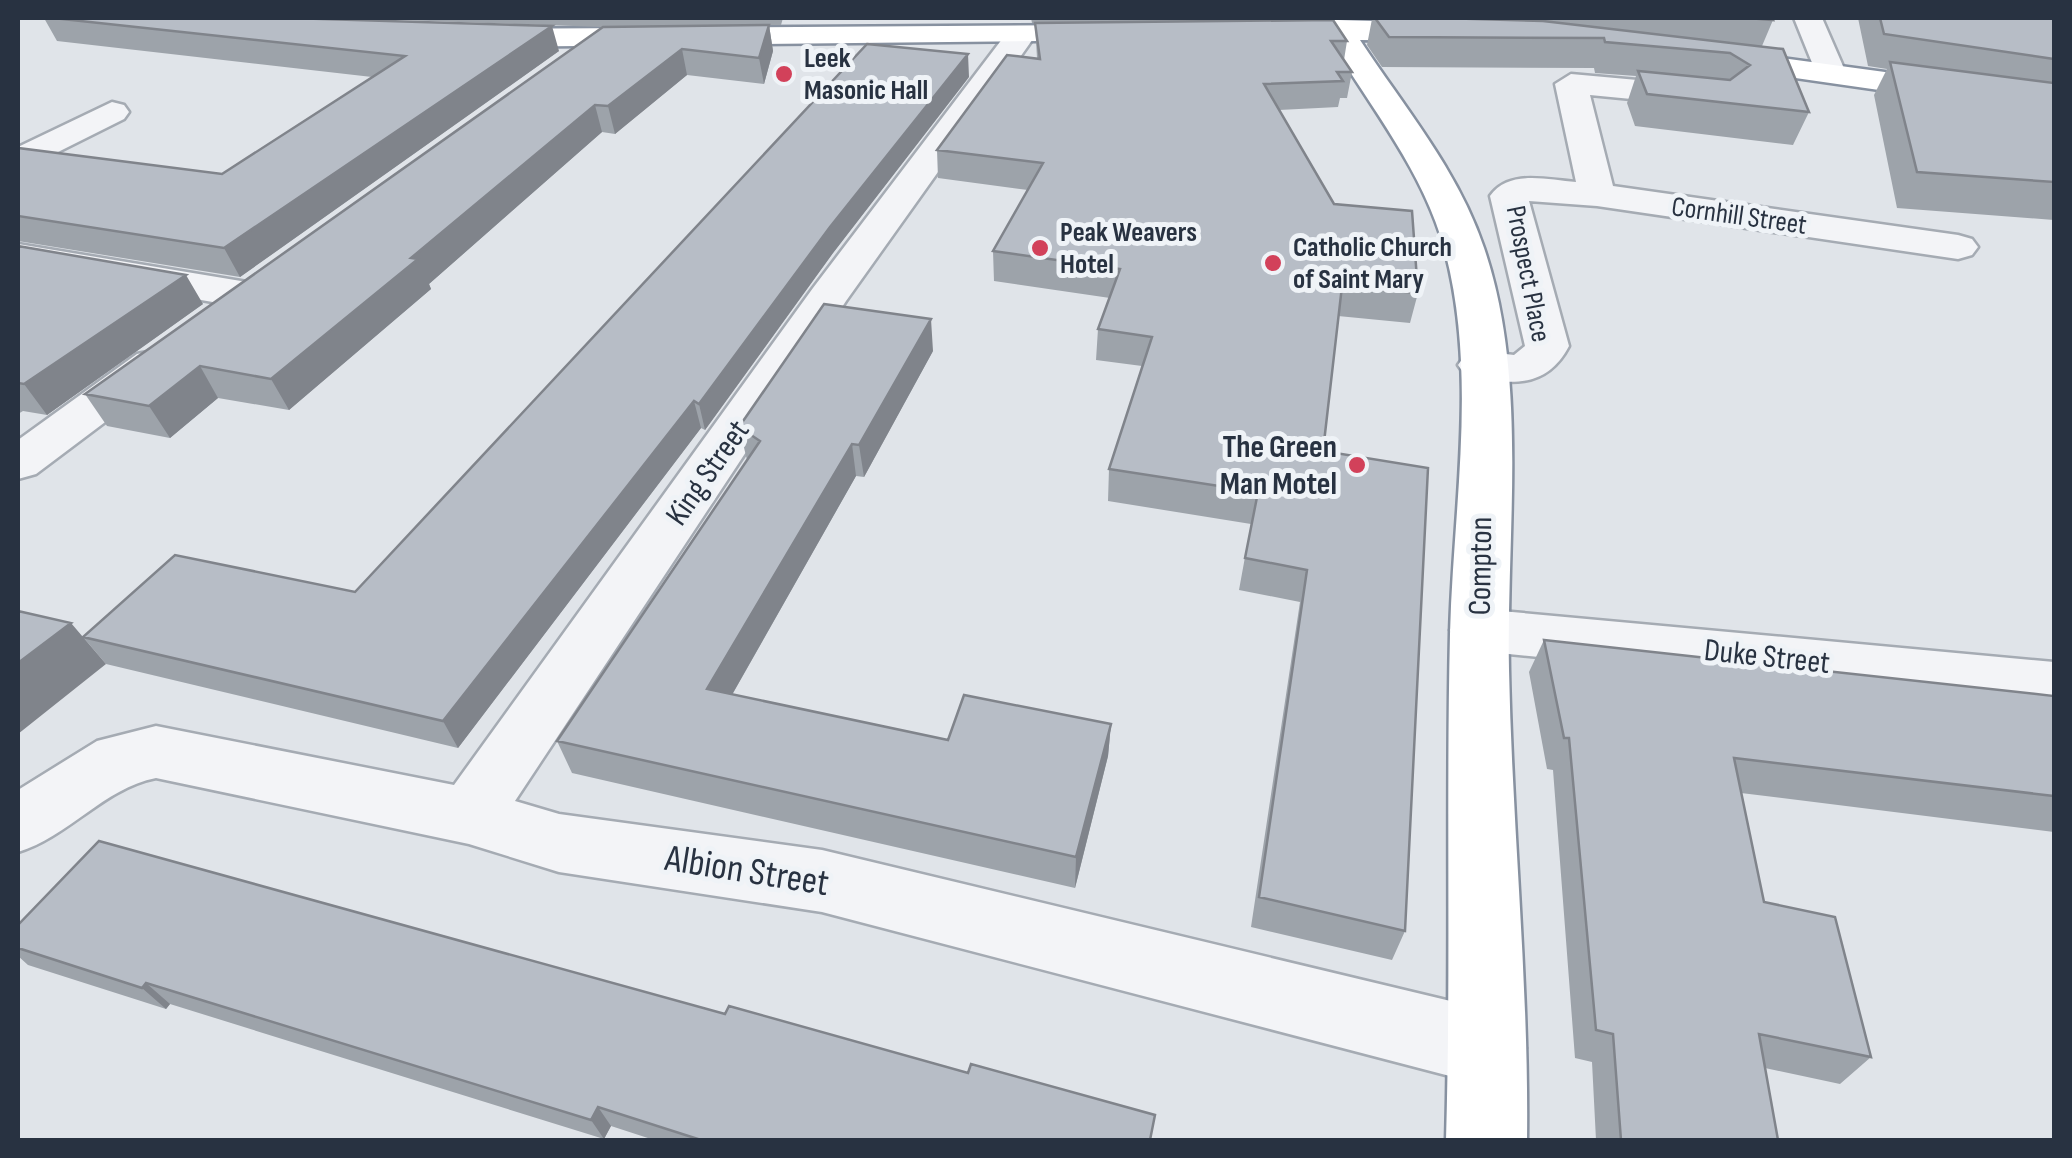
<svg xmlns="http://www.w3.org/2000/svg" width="2072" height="1158" viewBox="0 0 2072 1158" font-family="'Sofia Sans Condensed',sans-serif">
<rect width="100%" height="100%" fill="#e0e4e9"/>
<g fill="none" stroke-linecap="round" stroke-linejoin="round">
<g stroke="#a5abb3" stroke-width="5">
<path id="minor" d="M 1794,18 L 1822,18 L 1846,73 L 1841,80 L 1819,80 Z
M 1020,27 L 1035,36 L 846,301 L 515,801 L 559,814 L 822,850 L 1488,1010 L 1515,1021 L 1526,1048 L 1515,1075 L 1488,1086 L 822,912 L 559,872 L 469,844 L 156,778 C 104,788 68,837 18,852 L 18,790 L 97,741 L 156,726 L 454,785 L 813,288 L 1009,30 Z
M 1571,74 L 1704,86 L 1720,96 L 1704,106 L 1590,95 L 1613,186 L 1958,235 L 1972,239 L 1978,247 L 1972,255 L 1958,259 L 1597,206 L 1529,201 L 1569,346 C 1546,390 1508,385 1465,375 L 1458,365 L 1465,355 L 1481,351 L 1514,355 L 1525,346 L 1490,196 C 1509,169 1547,180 1576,182 L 1555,84 Z
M 112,102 L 124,105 L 129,112 L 124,119 L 18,172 L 18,147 Z
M 18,244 L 247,282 L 262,286 L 268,295 L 262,304 L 247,308 L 18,268 Z
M 153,351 L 169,354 L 175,364 L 169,374 L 36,474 L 18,479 L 18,440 L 137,354 Z
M 1479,609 L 2054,662 L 2054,708 L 1479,651 L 1459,645 L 1450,630 L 1459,615 Z"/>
</g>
<g stroke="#8791a0" stroke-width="5">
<path id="trunk" d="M 1338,20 L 1446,23 L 1461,32 L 1446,41 L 1360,40 C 1404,107 1458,170 1484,248 C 1529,380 1506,533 1509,670 C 1512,827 1529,984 1527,1140 L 1446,1140 C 1451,971 1446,803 1450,634 C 1453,508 1478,375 1445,251 C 1424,172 1371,108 1330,40 L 1267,39 L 1252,30 L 1267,21 Z
M 1111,25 L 1126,34 L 1121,40 L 482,47 L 467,38 L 482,29 Z
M 1716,49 L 2054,95 L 2054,115 L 1705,65 L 1701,58 Z"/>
</g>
<use href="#minor" fill="#f3f4f7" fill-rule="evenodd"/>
<use href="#trunk" fill="#fff" fill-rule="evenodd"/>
</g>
<path fill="#9da3aa" d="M 44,18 L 289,18 L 559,51 L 240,277 L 18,241 L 18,148 L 222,174 L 372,77 L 57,41 Z
M 342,18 L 783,18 L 781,25 L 769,25 L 773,51 L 764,84 L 687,75 L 615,134 L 602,132 L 429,284 L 431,289 L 289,410 L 218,398 L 170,438 L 107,426 L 85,394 L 602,27 Z
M 1031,18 L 1772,18 L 1773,20 L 1762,46 L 1809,112 L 1793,145 L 1635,126 L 1627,103 L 1636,76 L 1595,73 L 1594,68 L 1382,67 L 1367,45 L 1372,19 L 1032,23 Z
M 1858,18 L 2054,18 L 2054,220 L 1897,208 L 1874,95 L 1887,69 L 1868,66 Z
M 1035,23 L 1347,41 L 1344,60 L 1352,72 L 1347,98 L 1340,98 L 1338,107 L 1279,110 L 1334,204 L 1418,293 L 1410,323 L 1338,316 L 1323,451 L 1405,931 L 1392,960 L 1251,927 L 1300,602 L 1239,590 L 1251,524 L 1108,501 L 1109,469 L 1142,366 L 1096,360 L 1098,329 L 1110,298 L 994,281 L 993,251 L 1028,190 L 938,178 L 937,150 L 1037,58 Z
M 969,77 L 833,253 L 705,430 L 701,428 L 458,748 L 106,664 L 83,637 L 355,592 Z
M 18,246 L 203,304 L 47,415 L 23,411 L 18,414 Z
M 933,351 L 864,477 L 856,476 L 732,695 L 948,740 L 1111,724 L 1108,756 L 1075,888 L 572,773 L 557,741 L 747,460 L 739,427 Z
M 1544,640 L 2054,696 L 2054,832 L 1741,793 L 1764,902 L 1871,1057 L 1840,1084 L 1765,1068 L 1778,1140 L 1596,1140 L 1592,1062 L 1575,1058 L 1553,770 L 1547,769 L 1529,672 Z
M 18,925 L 1150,1140 L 654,1140 L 611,1126 L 604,1139 L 170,1004 L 166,1009 L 28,965 L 18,956 Z"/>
<path fill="#80848b" d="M 769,25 L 773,51 L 764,84 L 759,58 Z
M 552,26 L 559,51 L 240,277 L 224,248 Z
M 682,49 L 687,75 L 615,134 L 608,106 Z
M 968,54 L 969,77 L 833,253 L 705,430 L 699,404 L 830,227 Z
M 595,105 L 602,132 L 429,284 L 431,289 L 289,410 L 271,379 L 411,258 Z
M 186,275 L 203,304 L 47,415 L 24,384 Z
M 931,319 L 933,351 L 864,477 L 859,445 Z
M 200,366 L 218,398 L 170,438 L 149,406 Z
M 694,401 L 701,428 L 458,748 L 443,721 Z
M 852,444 L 856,476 L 717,721 L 707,689 Z
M 71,623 L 106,664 L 18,734 L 18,663 Z
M 1111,724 L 1108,756 L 1075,888 L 1076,857 Z
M 146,983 L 170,1004 L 166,1009 L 142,988 Z
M 598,1107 L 611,1126 L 604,1139 L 591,1120 Z"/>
<path fill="#b7bdc6" stroke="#80848b" stroke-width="2.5" d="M 53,18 L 289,18 L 552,26 L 224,248 L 18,216 L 18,148 L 222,174 L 405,56 Z
M 1375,18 L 1440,18 L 1543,21 L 1783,49 L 1809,112 L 1647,94 L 1638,71 L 1730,80 L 1750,65 L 1730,53 L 1605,42 L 1604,38 L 1389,37 Z
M 1747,18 L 1772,18 L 1773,20 Z
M 1880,18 L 2054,18 L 2054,59 L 1884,34 Z
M 1333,20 L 1347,41 L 1331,41 L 1352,72 L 1337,72 L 1343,81 L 1264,84 L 1334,204 L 1412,211 L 1418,293 L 1342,286 L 1323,451 L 1428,468 L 1405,931 L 1259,897 L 1307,570 L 1245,558 L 1258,492 L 1109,469 L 1152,337 L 1098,329 L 1120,269 L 993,251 L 1043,163 L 937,150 L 1007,55 L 1040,59 L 1035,23 Z
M 769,25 L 759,58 L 682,49 L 608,106 L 595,105 L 411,258 L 418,259 L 271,379 L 200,366 L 149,406 L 85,394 L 603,27 Z
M 867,44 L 968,54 L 830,227 L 699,404 L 694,401 L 443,721 L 83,637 L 175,555 L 355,592 Z
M 1890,62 L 2054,83 L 2054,182 L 1917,172 Z
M 18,246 L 186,275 L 24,384 L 18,383 Z
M 824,304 L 931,319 L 859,445 L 852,444 L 707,689 L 948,740 L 964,695 L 1111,724 L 1076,857 L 557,741 L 760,441 L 739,427 Z
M 18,611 L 71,623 L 18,663 Z
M 1544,640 L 2054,696 L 2054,796 L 1734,758 L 1764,902 L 1835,917 L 1871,1057 L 1759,1034 L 1778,1140 L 1621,1140 L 1613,1034 L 1596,1030 L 1569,738 L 1564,738 Z
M 99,841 L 725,1014 L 729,1006 L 968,1073 L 971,1064 L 1155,1115 L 1150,1140 L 701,1140 L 598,1107 L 591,1120 L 146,983 L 142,988 L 18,948 L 18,925 Z"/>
<g fill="#d2415a" stroke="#eff3f7" stroke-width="4">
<circle cx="784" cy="74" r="10"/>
<circle cx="1040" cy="248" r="10"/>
<circle cx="1273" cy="263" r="10"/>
<circle cx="1357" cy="465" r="10"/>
</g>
<g text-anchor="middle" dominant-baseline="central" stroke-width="10" stroke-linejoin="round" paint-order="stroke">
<g font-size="28" font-weight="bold" fill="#283241" stroke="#eff3f7" text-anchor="start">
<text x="804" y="58">Leek<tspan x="804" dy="32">Masonic Hall</tspan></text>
<text x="1060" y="232">Peak Weavers<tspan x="1060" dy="32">Hotel</tspan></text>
<text x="1293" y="247">Catholic Church<tspan x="1293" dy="32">of Saint Mary</tspan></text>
</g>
<g font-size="28" fill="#283241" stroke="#eff3f7">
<text transform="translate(1739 216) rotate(8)">Cornhill Street</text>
<text transform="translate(1528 274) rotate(79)">Prospect Place</text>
</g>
<g font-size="32" font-weight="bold" fill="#283241" stroke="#eff3f7" text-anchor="end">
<text x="1337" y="447">The Green<tspan x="1337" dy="37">Man Motel</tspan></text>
</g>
<g font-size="32" fill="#283241" stroke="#eff3f7">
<text transform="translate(708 473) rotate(-55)">King Street</text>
<text transform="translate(1481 566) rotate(-89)">Compton</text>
<text transform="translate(1767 657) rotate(6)">Duke Street</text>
</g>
<g font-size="38" fill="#283241" stroke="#eff3f7">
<text transform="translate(747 871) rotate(9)">Albion Street</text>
</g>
</g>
<rect width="2072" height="1158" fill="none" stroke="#283241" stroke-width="40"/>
</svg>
